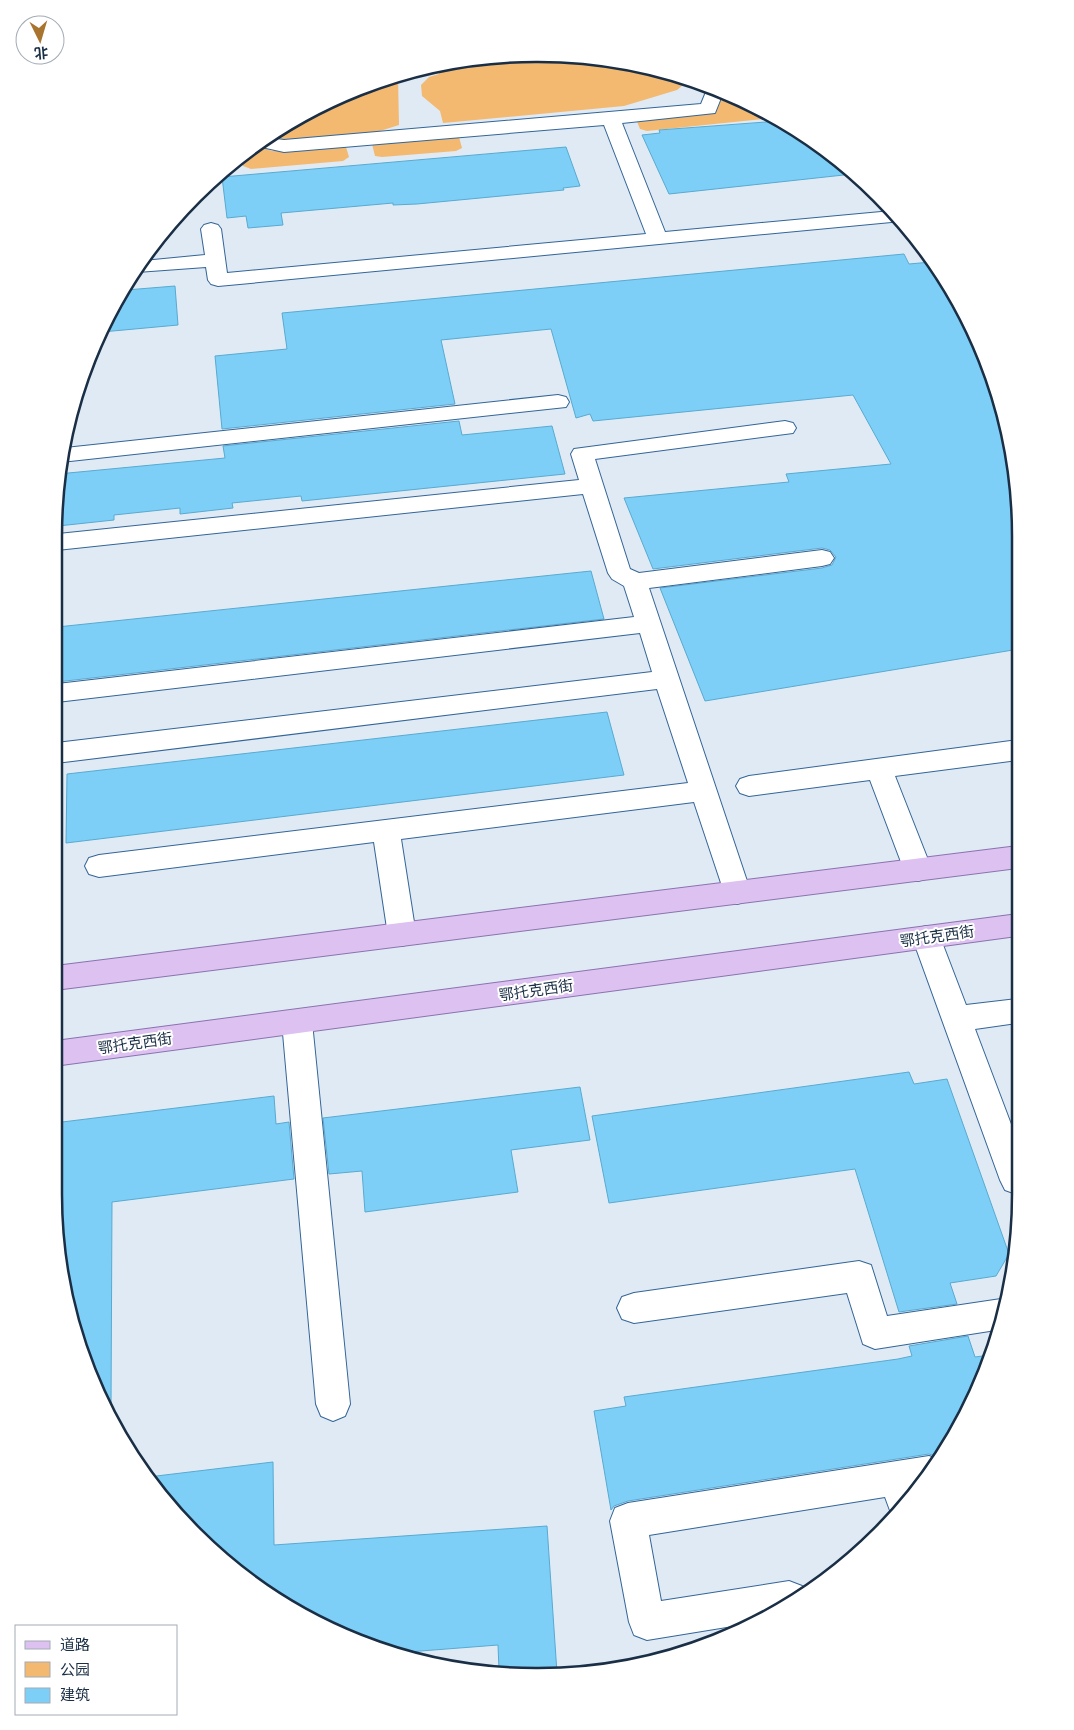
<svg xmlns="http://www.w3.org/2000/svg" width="1074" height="1730" viewBox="0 0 1074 1730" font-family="'PT Sans','Noto Sans SC',sans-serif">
<rect width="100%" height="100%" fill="#dfeaf5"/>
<path fill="#f3b971" d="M 555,55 C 600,58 646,64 689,80 L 677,90 L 624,106 L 443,123 L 440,111 L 422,96 L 421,85 L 429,77 L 439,74 L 438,66 L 474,58 Z
M 398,76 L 399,125 L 377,132 L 289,141 L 269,137 C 303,113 358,85 398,76 Z
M 738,99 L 750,103 L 768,115 L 763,119 L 647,131 L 640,129 L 636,119 L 717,101 Z
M 459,137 L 462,148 L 456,151 L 382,157 L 375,156 L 372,144 Z
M 339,145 L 346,147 L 349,157 L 343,161 L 251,169 L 243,166 L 241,157 L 258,146 L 272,151 Z"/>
<path fill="#7ecff7" stroke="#58aad0" d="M 779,121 L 831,153 L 853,174 L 669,194 L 642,135 L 660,133 L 659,130 Z
M 566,147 L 580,186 L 563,188 L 564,190 L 417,204 L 393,205 L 393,203 L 281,213 L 283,225 L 248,228 L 246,216 L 227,218 L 222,177 Z
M 904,254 L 909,264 L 931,262 L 956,296 L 1004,412 L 1019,505 L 1019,649 L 705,701 L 660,588 L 822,568 L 832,565 L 836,557 L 830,550 L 822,548 L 653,569 L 624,498 L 789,482 L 786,474 L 891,464 L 853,395 L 593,421 L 590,414 L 576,418 L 551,329 L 441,340 L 455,404 L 222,429 L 215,356 L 287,349 L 282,313 Z
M 175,286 L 178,325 L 102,332 L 126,290 Z
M 459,421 L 462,435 L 552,426 L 565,474 L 302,501 L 301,496 L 232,503 L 233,508 L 180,514 L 180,508 L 114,515 L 114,520 L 58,526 L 58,474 L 225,458 L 223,446 Z
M 591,571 L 604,619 L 57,682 L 57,627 Z
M 607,712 L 624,775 L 66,843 L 67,774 Z
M 909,1072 L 914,1084 L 947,1079 L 1009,1254 L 996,1276 L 950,1283 L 957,1304 L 899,1312 L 855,1169 L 609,1203 L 592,1116 Z
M 580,1087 L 590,1140 L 511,1150 L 518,1192 L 365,1212 L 362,1171 L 329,1174 L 323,1118 Z
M 274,1096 L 276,1124 L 289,1122 L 294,1179 L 112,1202 L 111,1408 L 79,1348 L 54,1193 L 54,1123 Z
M 968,1336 L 975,1357 L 990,1355 L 984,1378 L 938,1457 L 929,1454 L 628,1501 L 614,1506 L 611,1510 L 594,1411 L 626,1406 L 624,1397 L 898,1359 L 912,1356 L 909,1346 Z
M 273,1462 L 274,1545 L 547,1526 L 557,1673 L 537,1676 L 499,1670 L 498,1645 L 395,1653 L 382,1651 L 268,1595 L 153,1487 L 148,1477 Z"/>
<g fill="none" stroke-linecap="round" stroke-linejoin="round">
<g stroke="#336597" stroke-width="2">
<path id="minor" d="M 708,87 L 723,93 L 715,113 L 622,123 L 665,232 L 892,211 L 902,221 L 218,286 L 211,284 L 208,280 L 206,267 L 137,272 L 143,261 L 205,255 L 201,229 L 204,225 L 211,223 L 218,225 L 221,229 L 227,273 L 646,234 L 604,125 L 284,152 L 257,146 L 269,138 L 284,140 L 701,104 Z
M 558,395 L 566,397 L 569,402 L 566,407 L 61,462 L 65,448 Z
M 785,421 L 793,423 L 796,428 L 793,433 L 595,459 L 630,569 L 639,573 L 822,550 L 830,552 L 834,558 L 830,564 L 822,566 L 649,588 L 751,893 L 747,901 L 737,904 L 727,901 L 694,802 L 401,839 L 416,935 L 412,943 L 402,946 L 392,943 L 388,935 L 374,842 L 99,877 L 89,874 L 85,866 L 89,858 L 99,855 L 688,783 L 657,689 L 56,763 L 56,743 L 652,672 L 640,633 L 57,702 L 57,684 L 634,617 L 624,586 L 612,579 L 608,573 L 583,494 L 57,550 L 58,534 L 579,480 L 571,454 L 574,449 Z
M 1018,740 L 1018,760 L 895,776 L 932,870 L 928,878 L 918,881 L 908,878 L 904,870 L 870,780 L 749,796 L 740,793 L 736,786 L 740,779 L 749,776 Z
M 926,926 L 936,929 L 940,937 L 966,1005 L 1017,999 L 1017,1023 L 975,1029 L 1017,1140 L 1016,1194 L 1005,1190 L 1000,1180 L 912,937 L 916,929 Z
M 297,1010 L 307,1013 L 312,1022 L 350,1404 L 345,1416 L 333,1421 L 321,1416 L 316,1404 L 282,1022 L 287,1013 Z
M 859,1261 L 871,1265 L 887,1316 L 1001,1299 L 1004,1300 L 996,1330 L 875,1349 L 863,1344 L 847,1293 L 634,1323 L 622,1319 L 617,1308 L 622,1297 L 634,1293 Z
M 929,1456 L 937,1459 L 921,1487 L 892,1516 L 885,1497 L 649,1535 L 661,1601 L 789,1581 L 802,1586 L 804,1591 L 739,1625 L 647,1640 L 634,1635 L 629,1622 L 610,1521 L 615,1508 L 628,1503 Z"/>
</g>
<g stroke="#8a73ae" stroke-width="2">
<path id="major" d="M 1018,846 L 1018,868 L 55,990 L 55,966 Z
M 1018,914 L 1017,936 L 54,1066 L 55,1041 Z"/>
</g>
<use href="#minor" fill="#fff" fill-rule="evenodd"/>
<use href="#major" fill="#ddc1f0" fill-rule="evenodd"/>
</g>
<g text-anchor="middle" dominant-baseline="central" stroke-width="4" stroke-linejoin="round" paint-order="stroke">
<g font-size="15" fill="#1a2f45" stroke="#fff">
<text transform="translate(937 936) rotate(-8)">鄂托克西街</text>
<text transform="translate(536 990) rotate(-8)">鄂托克西街</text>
<text transform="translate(135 1043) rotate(-8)">鄂托克西街</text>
</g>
</g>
<path d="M0 0H1074V1730H0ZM536 62H538A474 474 0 0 1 1012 536V1194A474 474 0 0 1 538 1668H536A474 474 0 0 1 62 1194V536A474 474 0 0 1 536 62Z" fill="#fff" fill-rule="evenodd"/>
<path fill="none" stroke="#1a2f45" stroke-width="2.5" d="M536 62H538A474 474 0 0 1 1012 536V1194A474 474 0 0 1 538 1668H536A474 474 0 0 1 62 1194V536A474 474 0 0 1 536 62Z"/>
<rect x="15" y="1625" width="162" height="90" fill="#ffffff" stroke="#a3acb5"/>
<rect x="25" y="1641" width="25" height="8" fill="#ddc1f0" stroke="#a3acb5"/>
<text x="60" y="1650" font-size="15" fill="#1a2f45">道路</text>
<rect x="25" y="1662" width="25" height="15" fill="#f3b971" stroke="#a3acb5"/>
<text x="60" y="1675" font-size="15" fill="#1a2f45">公园</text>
<rect x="25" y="1688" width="25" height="15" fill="#7ecff7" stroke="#a3acb5"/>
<text x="60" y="1700" font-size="15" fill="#1a2f45">建筑</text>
<g transform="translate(40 40) rotate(175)"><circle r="24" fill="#ffffff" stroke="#a3acb5"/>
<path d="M0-4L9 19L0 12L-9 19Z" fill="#a9742d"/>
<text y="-8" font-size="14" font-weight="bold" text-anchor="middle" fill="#1a2f45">北</text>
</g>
</svg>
